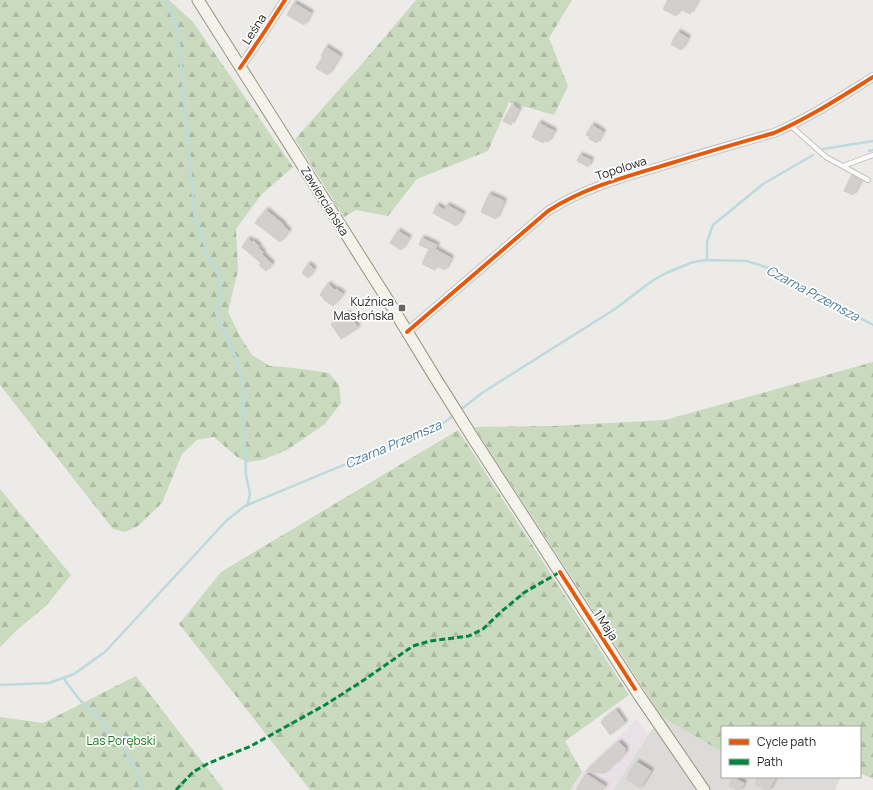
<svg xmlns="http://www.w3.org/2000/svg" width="873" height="790" viewBox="0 0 873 790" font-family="Manrope,sans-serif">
<defs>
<pattern id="forest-firs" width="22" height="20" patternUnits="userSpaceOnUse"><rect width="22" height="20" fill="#cadabe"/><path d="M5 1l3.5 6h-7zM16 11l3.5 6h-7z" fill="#adbba3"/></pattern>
<filter id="shadow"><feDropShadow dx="2.5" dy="-2.5" stdDeviation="1" flood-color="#0004"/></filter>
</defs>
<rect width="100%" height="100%" fill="#edebe8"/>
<path fill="#dcdbd9" d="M 662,717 L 722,752 L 722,777 L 841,777 L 835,790 L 613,790 L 648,735 Z"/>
<path fill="#eae1e7" d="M 637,719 L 648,735 L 613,790 L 570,790 L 582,772 Z"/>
<path fill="url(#forest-firs)" d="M 0,0 L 169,0 L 193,22 L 293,167 L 261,195 L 236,229 L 238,270 L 228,312 L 241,338 L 252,355 L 270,366 L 295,368 L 329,373 L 339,385 L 341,403 L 325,424 L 287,450 L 262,460 L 248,462 L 237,457 L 214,437 L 197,440 L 182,454 L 162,503 L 138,526 L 125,532 L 113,529 L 0,385 Z
M 416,0 L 572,0 L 549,38 L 568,86 L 554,115 L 509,102 L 488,151 L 417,179 L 388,216 L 356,210 L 344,217 L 295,139 L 361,65 Z
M 873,362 L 873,779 L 860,773 L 860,727 L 722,727 L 722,752 L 662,717 L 474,427 L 553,426 L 665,420 Z
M 458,430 L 629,695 L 565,741 L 582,772 L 570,790 L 310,790 L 179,624 L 221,572 Z
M 0,489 L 71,575 L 46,606 L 18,629 L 0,647 Z
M 136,676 L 224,790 L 0,790 L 0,717 L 43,723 Z"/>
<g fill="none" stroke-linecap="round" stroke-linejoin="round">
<path stroke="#bddade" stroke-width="2.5" d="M 166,0 L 178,31 L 195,220 L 204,243 L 207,256 L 218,273 L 221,292 L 216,313 L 238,362 L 243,390 L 246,475 L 250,494 L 247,506
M 823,149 L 873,141
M 869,151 L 873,150
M 707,260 L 707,242 L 713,225 L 763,184 L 813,155
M 460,410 L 482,393 L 615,309 L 652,281 L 666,273 L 693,262 L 707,260 L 747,261 L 775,270 L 822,298 L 873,325
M 64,678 L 66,682 L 79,699 L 101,720 L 105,728 L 126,749 L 128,759 L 136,768 L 141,790
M 0,685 L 49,683 L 74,674 L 105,652 L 227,520 L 245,506 L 442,424 L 454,415"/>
</g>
<path fill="#d2cfcd" stroke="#d0ccc9" filter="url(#shadow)" d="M 668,0 L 698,0 L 690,14 L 680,9 L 676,16 L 663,9 Z
M 294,3 L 311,13 L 304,25 L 287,15 Z
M 678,32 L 688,38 L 681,50 L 671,44 Z
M 326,47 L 340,56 L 328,75 L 316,68 L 323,57 L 321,56 Z
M 512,105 L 519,109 L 511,125 L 503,121 Z
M 539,123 L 554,131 L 548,142 L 545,140 L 543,143 L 532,137 Z
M 592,125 L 603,132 L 597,143 L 589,139 L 590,137 L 586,135 Z
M 580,155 L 591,160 L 588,167 L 577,161 Z
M 852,175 L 861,180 L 853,195 L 844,191 Z
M 489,194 L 504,201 L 496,219 L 481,212 Z
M 437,205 L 444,210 L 447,205 L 463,214 L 456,226 L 433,213 Z
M 266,210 L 284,225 L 283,226 L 289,231 L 280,242 L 255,223 Z
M 398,231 L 409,238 L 401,250 L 390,243 Z
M 422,238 L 437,245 L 435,249 L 451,258 L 445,270 L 437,266 L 435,270 L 422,264 L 429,249 L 419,245 Z
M 248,239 L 252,242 L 253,241 L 259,246 L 258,248 L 263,252 L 262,254 L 272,264 L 266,271 L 259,265 L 261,263 L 242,247 Z
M 308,264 L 314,269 L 308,278 L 302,273 Z
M 328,284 L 335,290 L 336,289 L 343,294 L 333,306 L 323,299 L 324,298 L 320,295 Z
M 348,313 L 358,328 L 341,339 L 331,324 Z
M 616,710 L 625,723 L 610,735 L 601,722 Z
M 619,742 L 625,748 L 625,753 L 615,764 L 613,764 L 605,773 L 586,772 Z
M 637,762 L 651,771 L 640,788 L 626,779 Z
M 586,774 L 605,786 L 602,790 L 576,790 Z
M 733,777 L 744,783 L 740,790 L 737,790 L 729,786 Z
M 759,777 L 776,777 L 769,790 L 766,790 L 755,784 Z"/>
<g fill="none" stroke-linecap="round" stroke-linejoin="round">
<g stroke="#c4c3c2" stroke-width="6">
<path id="service" d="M 791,126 L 826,157 L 868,180
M 843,166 L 873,155"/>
</g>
<g stroke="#c4c3c2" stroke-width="10">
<path id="minor" d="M 240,68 L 263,34 L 285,0
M 407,332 L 548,211 C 584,188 624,177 665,165 C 701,154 738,143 774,133 C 809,118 841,97 873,77"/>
</g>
<g stroke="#969681" stroke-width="13">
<path id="secondary" d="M 198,0 L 389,302 L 436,379 L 473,438 L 639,695 L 704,790"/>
</g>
<use href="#service" stroke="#fcfcfc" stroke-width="4"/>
<use href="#minor" stroke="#fcfcfc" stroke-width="8"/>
<use href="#secondary" stroke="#f3f3eb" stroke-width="11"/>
<path stroke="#00873e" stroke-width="3" stroke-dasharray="6 3" stroke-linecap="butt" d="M 176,790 L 193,772 L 209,763 L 251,746 L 325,705 L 361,682 L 413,646 L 430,641 L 469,636 L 483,629 L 502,611 L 525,592 L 560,572"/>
<g stroke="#fff" stroke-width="6">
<path id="cycleway" d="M 240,68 L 263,34 L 285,0
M 407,332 L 548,211 C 584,188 624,177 665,165 C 701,154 738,143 774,133 C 809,118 841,97 873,77
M 560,572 L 635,689"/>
</g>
<use href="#cycleway" stroke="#e8590c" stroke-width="4"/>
</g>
<rect fill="#676665" stroke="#fff" stroke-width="1.5" x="398" y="304" width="8" height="8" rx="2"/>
<g text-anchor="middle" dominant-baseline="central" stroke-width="3.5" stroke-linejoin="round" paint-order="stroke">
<g font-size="12" fill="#1f1f1f" stroke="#fff">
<text transform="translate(254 29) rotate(-57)">Leśna</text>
<text transform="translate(621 168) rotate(-18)">Topolowa</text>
<text transform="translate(325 201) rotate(58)">Zawierciańska</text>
<text transform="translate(606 625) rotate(57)">1 Maja</text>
</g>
<g font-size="12" fill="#1f1f1f" stroke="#fff" text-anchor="end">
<text x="394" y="301">Kuźnica<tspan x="394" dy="14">Masłońska</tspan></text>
</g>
<g font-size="12" fill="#117812" stroke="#fff">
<text x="121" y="740">Las Porębski</text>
</g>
<g font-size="13" font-style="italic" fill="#4a789b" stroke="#fff">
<text transform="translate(813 293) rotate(28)">Czarna Przemsza</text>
<text transform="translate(393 444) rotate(-23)">Czarna Przemsza</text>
</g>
</g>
<rect x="721" y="726" width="140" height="52" fill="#ffffff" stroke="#a5a5a5"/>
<rect x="729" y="739" width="20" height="6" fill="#e8590c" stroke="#a5a5a5"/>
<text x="757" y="746" font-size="12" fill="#1f1f1f">Cycle path</text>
<rect x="729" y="759" width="20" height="6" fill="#00873e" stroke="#a5a5a5"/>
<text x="757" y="766" font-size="12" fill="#1f1f1f">Path</text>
</svg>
